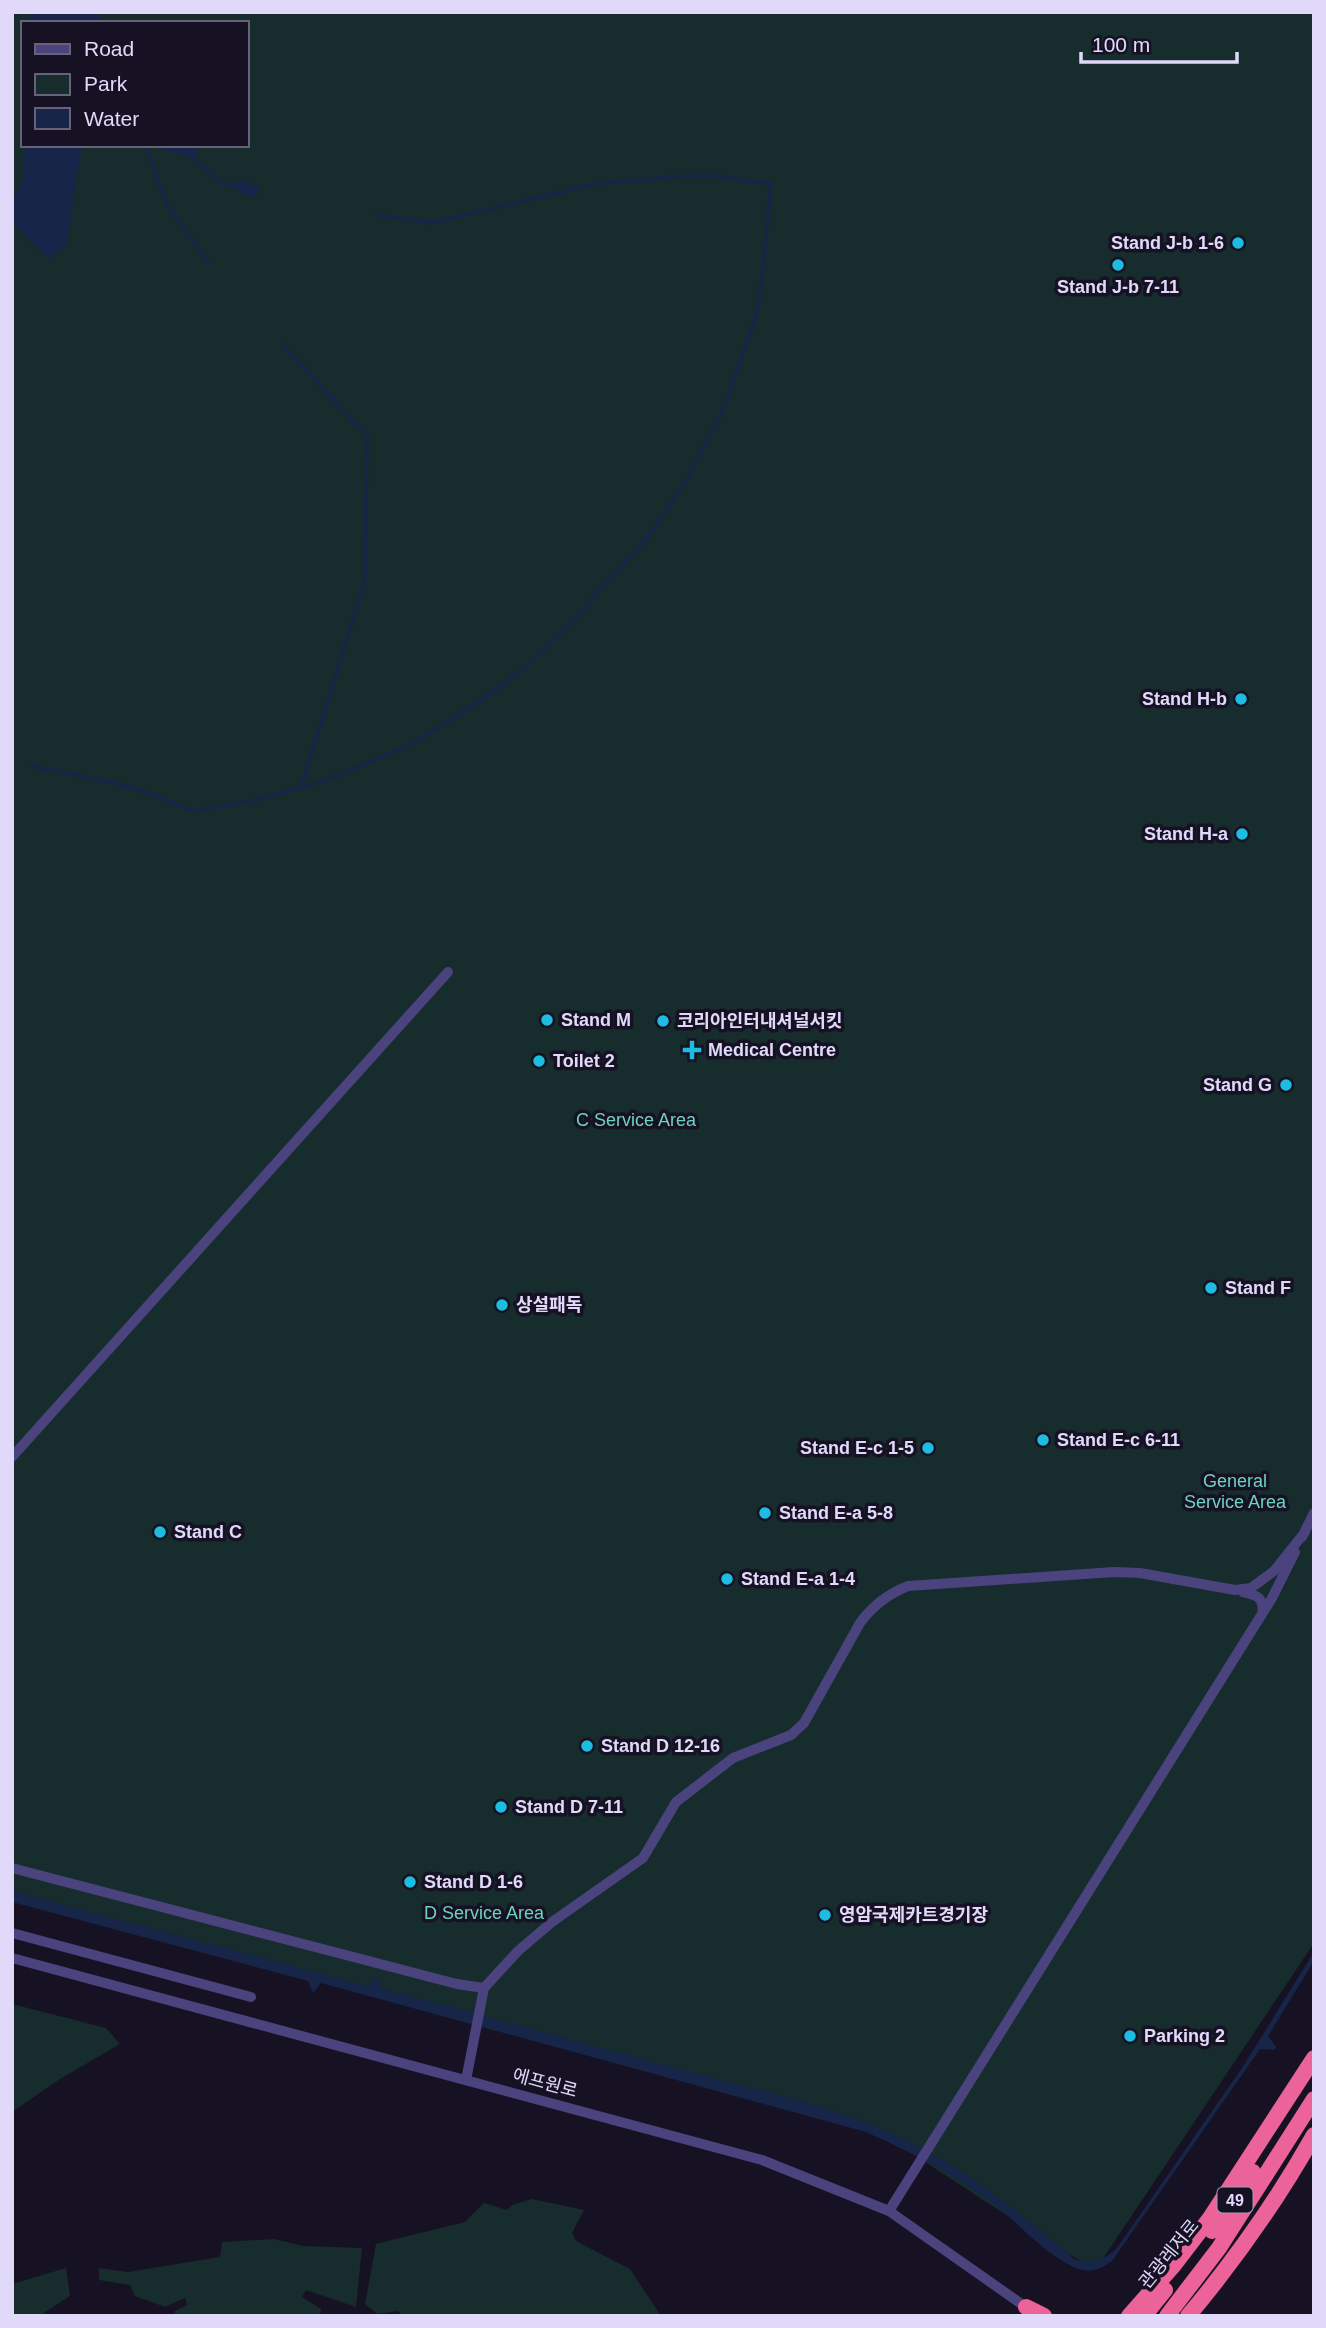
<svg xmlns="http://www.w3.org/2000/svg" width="1326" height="2328" viewBox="0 0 1326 2328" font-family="Helvetica,'Noto Sans KR',sans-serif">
<rect width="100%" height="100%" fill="#161224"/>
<path fill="#162c2d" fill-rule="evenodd" d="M 12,12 L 1314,12 L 1314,1943 L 1096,2269 L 1052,2245 L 870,2126 L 12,1896 ZM 23,23 L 247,23 L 247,145 L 23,145 Z
M 12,2004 L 106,2028 L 120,2044 L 60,2079 L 12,2112 Z
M 532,2199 L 584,2210 L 572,2233 L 576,2241 L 630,2269 L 661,2316 L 403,2316 L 398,2311 L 377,2314 L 365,2304 L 376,2244 L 465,2222 L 484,2203 L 507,2210 L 512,2205 Z
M 274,2239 L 303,2246 L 362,2248 L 356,2307 L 306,2290 L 302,2297 L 321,2309 L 320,2316 L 175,2316 L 175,2311 L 187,2305 L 185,2298 L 165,2307 L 135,2296 L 130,2285 L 99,2280 L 99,2268 L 128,2272 L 220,2257 L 222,2242 Z
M 66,2268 L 70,2296 L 39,2316 L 12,2316 L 12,2284 Z"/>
<path fill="#172548" d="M 31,12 L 100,12 L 99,23 L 30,23 Z
M 24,145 L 82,145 L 66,246 L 48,259 L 12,222 L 12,202 L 23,179 Z
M 152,145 L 199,145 L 195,160 Z
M 239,181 L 259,185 L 256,197 L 239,193 L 236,186 Z
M 12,1891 L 367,1986 L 378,1976 L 381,1988 C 481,2015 582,2043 683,2070 C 753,2089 825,2103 891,2133 C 959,2164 1019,2210 1074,2259 C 1091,2263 1104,2261 1117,2248 L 1244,2065 L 1314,1952 L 1314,1961 L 1268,2036 L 1276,2047 L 1274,2050 L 1260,2049 L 1112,2261 C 1103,2267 1094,2273 1082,2270 C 1049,2259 1023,2227 996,2206 C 957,2175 911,2152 866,2132 L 321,1983 L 313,1993 L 308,1981 L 12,1902 Z"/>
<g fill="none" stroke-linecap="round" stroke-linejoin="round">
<path stroke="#172548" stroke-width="3.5" d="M 145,145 L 167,205 L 209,263
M 195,160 L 220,182 L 238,187
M 282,344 L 367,436 L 365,580 L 301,788
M 32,766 L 132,787 L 194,811 L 259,799 L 327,780 L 412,744 L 474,705 L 521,671 L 579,614 L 650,534 L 688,477 L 721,414 L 751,331 L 760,300 L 771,184 L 714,176 L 684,176 L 600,183 L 431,223 L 376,215"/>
<path stroke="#4a437d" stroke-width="10" d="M 12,1457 L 448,972
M 1302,1537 L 1314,1513
M 1243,1592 C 1257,1595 1265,1598 1262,1614
M 12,1868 L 457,1984 L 484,1988
M 12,1933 L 251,1997
M 12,1958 L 762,2160 L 889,2211 L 1030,2310
M 466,2080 L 484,1988 L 518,1951 L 552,1922 L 643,1858 L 676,1802 L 733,1758 L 791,1735 L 804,1723 L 860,1623 C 873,1605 888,1594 908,1586 L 1114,1572 L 1140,1573 L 1235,1590 L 1251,1588 L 1274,1571 L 1305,1532
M 889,2211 L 1272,1598 L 1295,1552"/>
<path stroke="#eb6398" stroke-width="16" d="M 1212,2231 L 1228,2211 L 1253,2172
M 1026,2307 L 1044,2316
M 1129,2316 L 1174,2265 L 1210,2218 L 1314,2058
M 1144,2316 L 1165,2290
M 1167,2316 L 1219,2248 L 1314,2099
M 1188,2316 C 1235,2260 1278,2199 1314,2135"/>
</g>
<g fill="#1dbde2" stroke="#161224" stroke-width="2.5">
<circle cx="1238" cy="243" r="7"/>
<circle cx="1118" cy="265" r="7"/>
<circle cx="1241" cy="699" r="7"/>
<circle cx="1242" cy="834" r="7"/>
<circle cx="547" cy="1020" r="7"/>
<circle cx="663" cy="1021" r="7"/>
<path d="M688.5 1039.5h7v7h7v7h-7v7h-7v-7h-7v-7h7z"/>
<circle cx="539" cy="1061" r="7"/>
<circle cx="1286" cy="1085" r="7"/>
<circle cx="1211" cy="1288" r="7"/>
<circle cx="502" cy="1305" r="7"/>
<circle cx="1043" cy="1440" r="7"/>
<circle cx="928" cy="1448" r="7"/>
<circle cx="765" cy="1513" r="7"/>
<circle cx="160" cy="1532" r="7"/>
<circle cx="727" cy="1579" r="7"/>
<circle cx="587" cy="1746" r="7"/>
<circle cx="501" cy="1807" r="7"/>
<circle cx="410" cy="1882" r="7"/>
<circle cx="825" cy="1915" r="7"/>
<circle cx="1130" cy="2036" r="7"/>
</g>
<g text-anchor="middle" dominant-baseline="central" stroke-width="7" stroke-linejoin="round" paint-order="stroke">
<rect fill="#161224" stroke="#a39dba" stroke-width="2" x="1217.5" y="2187.5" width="35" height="25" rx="5"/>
<g font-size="16" font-weight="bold" fill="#e0d9fa">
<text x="1235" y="2200">49</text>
</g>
<g font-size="18" font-weight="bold" fill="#e0d9fa" stroke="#161224" text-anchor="start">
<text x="1224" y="243" text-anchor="end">Stand J-b 1-6</text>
<text x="1118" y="287" text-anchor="middle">Stand J-b 7-11</text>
<text x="1227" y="699" text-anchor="end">Stand H-b</text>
<text x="1228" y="834" text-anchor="end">Stand H-a</text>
<text x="561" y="1020">Stand M</text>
<text x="677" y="1021">코리아인터내셔널서킷</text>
<text x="708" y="1050">Medical Centre</text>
<text x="553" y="1061">Toilet 2</text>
<text x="1272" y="1085" text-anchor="end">Stand G</text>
<text x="1225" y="1288">Stand F</text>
<text x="516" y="1305">상설패독</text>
<text x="1057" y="1440">Stand E-c 6-11</text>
<text x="914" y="1448" text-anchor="end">Stand E-c 1-5</text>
<text x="779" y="1513">Stand E-a 5-8</text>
<text x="174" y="1532">Stand C</text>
<text x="741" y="1579">Stand E-a 1-4</text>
<text x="601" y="1746">Stand D 12-16</text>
<text x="515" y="1807">Stand D 7-11</text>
<text x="424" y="1882">Stand D 1-6</text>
<text x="839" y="1915">영암국제카트경기장</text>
<text x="1144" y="2036">Parking 2</text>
</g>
<g font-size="18" fill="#6ed2c2" stroke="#161224">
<text x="636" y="1120">C Service Area</text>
<text x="1235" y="1481">General<tspan x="1235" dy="21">Service Area</tspan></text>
<text x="484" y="1913">D Service Area</text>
</g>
<g font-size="18" fill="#e0d9fa" stroke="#161224">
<text transform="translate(545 2083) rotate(15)">에프원로</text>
<text transform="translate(1169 2254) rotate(-51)">관광레저로</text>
</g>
</g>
<rect width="1326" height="2328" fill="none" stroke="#e0d9fa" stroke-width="28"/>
<rect x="21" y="21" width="228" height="126" fill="#161224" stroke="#67627a" stroke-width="2"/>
<rect x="35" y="44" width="35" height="10" fill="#4a437d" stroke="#67627a" stroke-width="2"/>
<text x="84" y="56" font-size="21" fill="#e0d9fa">Road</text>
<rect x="35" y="74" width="35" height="21" fill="#162c2d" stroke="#67627a" stroke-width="2"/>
<text x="84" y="91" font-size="21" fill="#e0d9fa">Park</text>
<rect x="35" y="108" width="35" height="21" fill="#172548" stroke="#67627a" stroke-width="2"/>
<text x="84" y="126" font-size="21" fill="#e0d9fa">Water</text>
<path d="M1081 52v10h156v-10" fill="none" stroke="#e0d9fa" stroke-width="3.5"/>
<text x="1092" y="52" font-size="21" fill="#e0d9fa" stroke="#161224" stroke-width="5" paint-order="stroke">100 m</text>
</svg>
